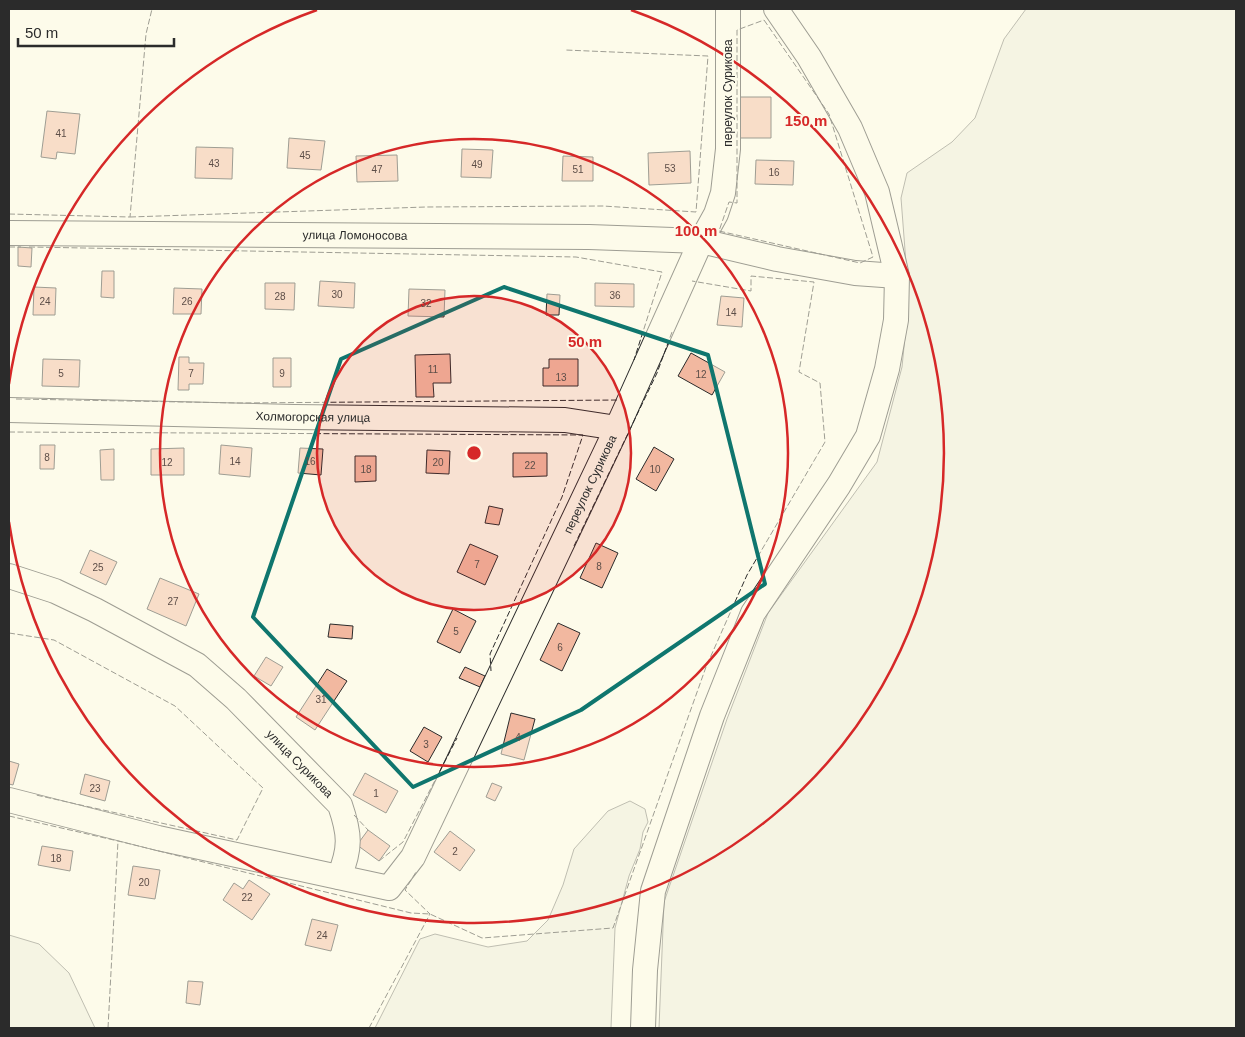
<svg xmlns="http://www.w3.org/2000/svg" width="1245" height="1037" viewBox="0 0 1245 1037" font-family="Arial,sans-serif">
<rect width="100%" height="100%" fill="#fdfbea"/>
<path fill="#ecebdb" stroke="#74746e" d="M 1026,9 L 1236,9 L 1236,1028 L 659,1028 L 664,902 L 727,719 L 768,613 L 877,462 L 902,367 L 907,316 L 906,263 L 901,198 L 907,173 L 952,142 L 975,118 L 1004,39 Z
M 630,801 L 645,809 L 648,822 L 643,832 L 640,849 L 629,876 L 615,928 L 611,1028 L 375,1028 L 420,939 L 435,934 L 488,947 L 527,941 L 548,920 L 563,885 L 574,849 L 608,811 Z
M 9,935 L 39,944 L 69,973 L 95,1028 L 9,1028 Z"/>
<path fill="#f2b8a0" stroke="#2b2b2b" d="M 740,97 L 771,97 L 771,138 L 740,138 Z
M 47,111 L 80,114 L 75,154 L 57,152 L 56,159 L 41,157 Z
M 289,138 L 325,141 L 321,170 L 287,168 Z
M 196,147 L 233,148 L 232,179 L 195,178 Z
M 462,149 L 493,150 L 491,178 L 461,177 Z
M 690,151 L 691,183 L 649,185 L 648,153 Z
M 397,155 L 398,181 L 357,182 L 356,156 Z
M 563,156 L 593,157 L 593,181 L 562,181 Z
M 756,160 L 794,161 L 793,185 L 755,184 Z
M 18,247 L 32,248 L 31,267 L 18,266 Z
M 102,271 L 114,271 L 114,298 L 101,297 Z
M 320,281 L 355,283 L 354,308 L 318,306 Z
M 265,283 L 295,283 L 294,310 L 265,309 Z
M 595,283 L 634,284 L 634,307 L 595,306 Z
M 34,287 L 56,288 L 55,315 L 33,315 Z
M 174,288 L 202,289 L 201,314 L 173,314 Z
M 409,289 L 445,290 L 444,317 L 408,316 Z
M 547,294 L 560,295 L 559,315 L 546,315 Z
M 721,296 L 744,298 L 742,327 L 717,325 Z
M 691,353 L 725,372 L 712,395 L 678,376 Z
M 450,354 L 451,383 L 433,383 L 434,397 L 416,397 L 415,355 Z
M 179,357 L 189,357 L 189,363 L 204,363 L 203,384 L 189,384 L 189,390 L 178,390 Z
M 273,358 L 291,358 L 291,387 L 273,387 Z
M 43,359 L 80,360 L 79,387 L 42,386 Z
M 549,359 L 578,359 L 578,386 L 543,386 L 543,368 L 549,368 Z
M 40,445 L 55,445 L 54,469 L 40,469 Z
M 221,445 L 252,448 L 250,477 L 219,474 Z
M 654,447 L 674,459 L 656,491 L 636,479 Z
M 184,448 L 184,475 L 151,475 L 151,449 Z
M 300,448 L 323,449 L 321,475 L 298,473 Z
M 114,449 L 114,480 L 101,480 L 100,450 Z
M 427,450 L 450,451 L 449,474 L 426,473 Z
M 513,453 L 547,453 L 547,476 L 513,477 Z
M 355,456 L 376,456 L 376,481 L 355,482 Z
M 489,506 L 503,509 L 499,525 L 485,523 Z
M 596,543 L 618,553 L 602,588 L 580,578 Z
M 470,544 L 498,556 L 485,585 L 457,572 Z
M 90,550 L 117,562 L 106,585 L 80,573 Z
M 160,578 L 199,594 L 186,626 L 147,609 Z
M 453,609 L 476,621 L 460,653 L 437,642 Z
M 558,623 L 580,633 L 562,671 L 540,660 Z
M 330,624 L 353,626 L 352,639 L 328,637 Z
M 266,657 L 283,667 L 271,686 L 254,676 Z
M 465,667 L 485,676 L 480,687 L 459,678 Z
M 327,669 L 347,681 L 315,730 L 296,717 Z
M 511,713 L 535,719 L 524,760 L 501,754 Z
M 424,727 L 442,737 L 428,762 L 410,751 Z
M 9,761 L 19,764 L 13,785 L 9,784 Z
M 365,773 L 398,791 L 386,813 L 353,795 Z
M 85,774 L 110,781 L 105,801 L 80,794 Z
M 492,783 L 502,787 L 495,801 L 486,797 Z
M 368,830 L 390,846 L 379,861 L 357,845 Z
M 450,831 L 475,850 L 460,871 L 434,852 Z
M 42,846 L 73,851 L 70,871 L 38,865 Z
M 133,866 L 160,870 L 155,899 L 128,895 Z
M 249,880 L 270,894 L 252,920 L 223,900 L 234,883 L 243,889 Z
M 312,919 L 338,925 L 331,951 L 305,945 Z
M 188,981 L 203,982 L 200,1005 L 186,1003 Z"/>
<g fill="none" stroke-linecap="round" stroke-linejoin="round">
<g stroke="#2b2b2b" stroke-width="26">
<g id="minor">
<path id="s1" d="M 9,233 L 589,237 L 701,241 L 777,259 L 855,273 L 897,276"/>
<path id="s2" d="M 9,410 L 294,417 L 565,420 L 617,428"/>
<path id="s3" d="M 9,576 L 55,591 L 95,610 L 197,665 L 236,699 L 340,805 C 350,834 351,848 339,877"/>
<path id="s4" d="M 9,800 L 158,838 L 389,888 L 413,857 L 617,428 L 701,241 L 716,214 L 723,193 L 728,149 L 728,9"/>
<path d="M 643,1028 L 645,970 L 653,891 L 712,716 L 753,613 L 839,485 L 868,436 L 887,369 L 896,320 L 897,276 L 877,192 L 850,128 L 809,57 L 776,9"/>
</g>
</g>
<use href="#minor" stroke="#fdfbea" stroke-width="24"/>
<path stroke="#2b2b2b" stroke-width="1" stroke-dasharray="6 2.5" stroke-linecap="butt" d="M 764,20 L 829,114 L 873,257 L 860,263 L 719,231 L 729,202 L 737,203 L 737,30 Z
M 9,214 L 130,217 L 146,34 L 152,9
M 130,217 L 426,207 L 603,206 L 696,212 L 708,56 L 565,50
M 9,247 L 21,247
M 29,247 L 576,257 L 662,272 L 634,360
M 16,399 L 239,403 L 619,400
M 9,432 L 583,435 L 562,497 L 490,654 L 491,671
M 574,546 L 657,373 L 672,332
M 9,633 L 54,640 L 175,706 L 263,788 L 237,840 L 36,795
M 354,815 L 368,830
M 9,816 L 118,841 L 411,913 L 430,914 L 482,938 L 613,928 L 706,667 L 747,575 L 825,442 L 820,383 L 799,372 L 814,282 L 751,276 L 751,291 L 692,281
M 379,861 L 403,842 L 457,738
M 108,1028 L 118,841
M 369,1028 L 430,914 L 405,890 L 416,872"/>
</g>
<path d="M0 0H1245V1037H0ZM 504,287 L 708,355 L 765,584 L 581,710 L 413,787 L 253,617 L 341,359 Z" fill="#fdfbea" fill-opacity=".55" fill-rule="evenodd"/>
<path fill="none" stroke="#0f766e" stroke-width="4" stroke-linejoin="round" d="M 504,287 L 708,355 L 765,584 L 581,710 L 413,787 L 253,617 L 341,359 Z"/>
<circle cx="474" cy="453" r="157" fill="#d62828" fill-opacity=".12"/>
<g fill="none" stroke="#d62828" stroke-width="2.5">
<circle cx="474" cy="453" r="157"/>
<circle cx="474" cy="453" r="314"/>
<path d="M9 384A470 470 0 0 1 317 10M631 10A470 470 0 1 1 9 522"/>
</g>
<g text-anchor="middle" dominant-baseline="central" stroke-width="4" stroke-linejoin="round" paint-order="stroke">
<g font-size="10" fill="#5d4e48">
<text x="61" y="133">41</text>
<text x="305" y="155">45</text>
<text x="214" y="163">43</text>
<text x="477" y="164">49</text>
<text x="670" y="168">53</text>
<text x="377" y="169">47</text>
<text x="578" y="169">51</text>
<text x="774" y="172">16</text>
<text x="337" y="294">30</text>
<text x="615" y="295">36</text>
<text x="280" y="296">28</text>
<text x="45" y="301">24</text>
<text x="187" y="301">26</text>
<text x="426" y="303">32</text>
<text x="731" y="312">14</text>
<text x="433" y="369">11</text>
<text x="61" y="373">5</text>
<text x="191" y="373">7</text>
<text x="282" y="373">9</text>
<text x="701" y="374">12</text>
<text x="561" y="377">13</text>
<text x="47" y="457">8</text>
<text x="235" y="461">14</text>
<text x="310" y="461">16</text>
<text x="167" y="462">12</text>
<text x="438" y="462">20</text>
<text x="530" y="465">22</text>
<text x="366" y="469">18</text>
<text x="655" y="469">10</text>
<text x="477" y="564">7</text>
<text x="599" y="566">8</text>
<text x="98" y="567">25</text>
<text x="173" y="601">27</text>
<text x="456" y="631">5</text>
<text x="560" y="647">6</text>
<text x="321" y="699">31</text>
<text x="518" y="737">4</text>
<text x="426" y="744">3</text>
<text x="95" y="788">23</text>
<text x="376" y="793">1</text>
<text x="455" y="851">2</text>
<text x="56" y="858">18</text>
<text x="144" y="882">20</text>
<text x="247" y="897">22</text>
<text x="322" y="935">24</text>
</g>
<g font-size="12" fill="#2b2b2b" stroke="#fdfbea">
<text transform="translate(728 93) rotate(-90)">переулок Сурикова</text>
<text stroke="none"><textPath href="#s1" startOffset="346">улица Ломоносова</textPath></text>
<text stroke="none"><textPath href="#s2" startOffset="304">Холмогорская улица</textPath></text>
<text stroke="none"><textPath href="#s4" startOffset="842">переулок Сурикова</textPath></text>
<text stroke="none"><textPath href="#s3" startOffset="351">улица Сурикова</textPath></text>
</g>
</g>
<circle cx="474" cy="453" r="8" fill="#d62828" stroke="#fdfbea" stroke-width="2.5"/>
<g font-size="15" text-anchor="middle" font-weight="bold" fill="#d62828" stroke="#fdfbea" stroke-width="4" stroke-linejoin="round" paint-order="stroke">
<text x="806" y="126">150 m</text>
<text x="696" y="236">100 m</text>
<text x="585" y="347">50 m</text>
</g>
<rect width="1245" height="1037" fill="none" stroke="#2b2b2b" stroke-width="20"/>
<path d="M18 38v8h156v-8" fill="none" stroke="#2b2b2b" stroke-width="2.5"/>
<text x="25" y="38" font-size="15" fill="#2b2b2b" stroke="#fdfbea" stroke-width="4" paint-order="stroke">50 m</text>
</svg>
